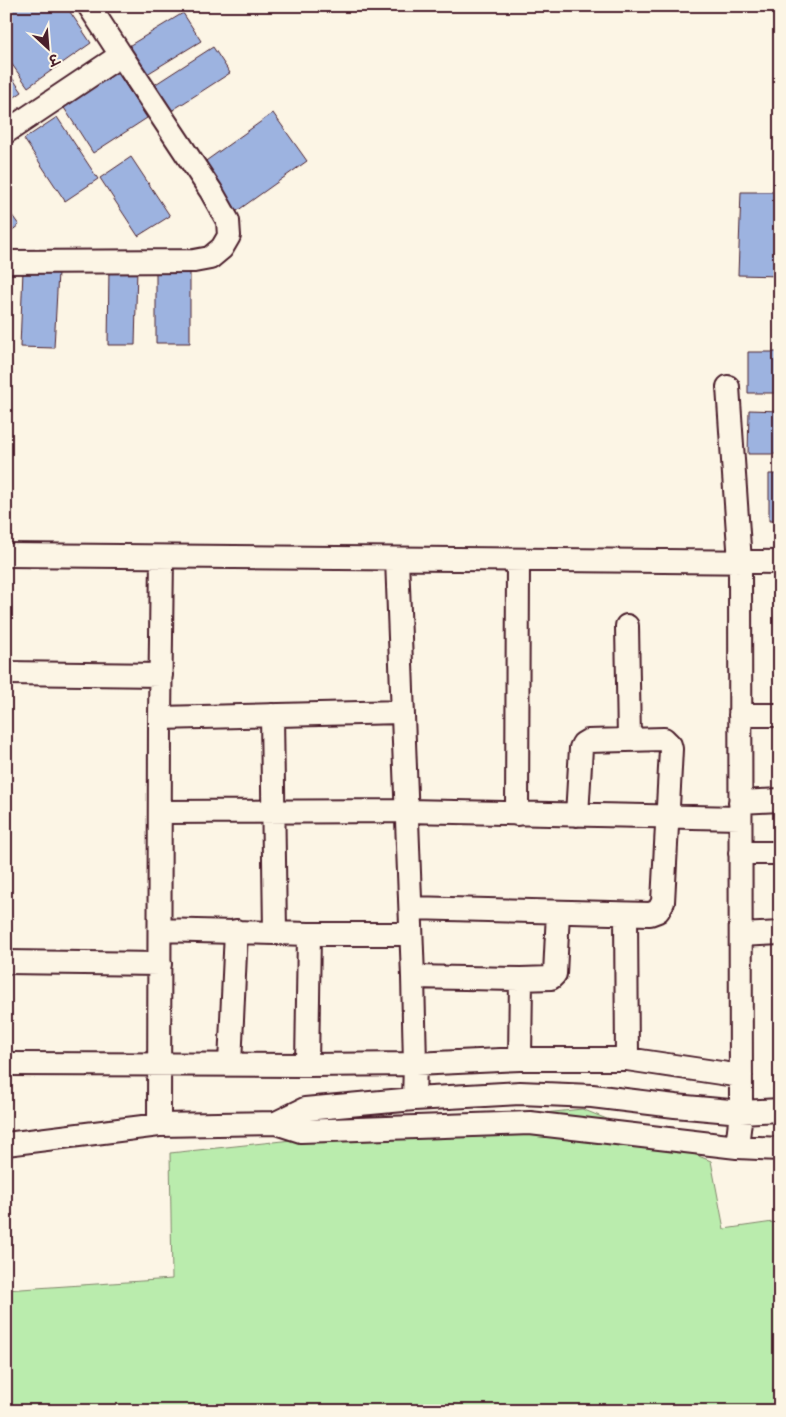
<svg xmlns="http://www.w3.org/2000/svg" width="786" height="1417" viewBox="0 0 786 1417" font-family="Delius,'Playpen Sans Deva',sans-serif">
<rect width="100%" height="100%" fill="#fcf5e5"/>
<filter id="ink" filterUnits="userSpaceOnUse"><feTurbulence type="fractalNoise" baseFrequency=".02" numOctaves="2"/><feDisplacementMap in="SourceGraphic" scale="10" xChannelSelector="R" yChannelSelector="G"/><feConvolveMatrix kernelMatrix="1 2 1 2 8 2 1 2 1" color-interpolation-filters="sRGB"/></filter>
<g filter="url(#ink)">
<path fill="#baecad" stroke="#82866c" d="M 582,1109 L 711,1161 L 724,1229 L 780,1221 L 780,1411 L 6,1411 L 6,1290 L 172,1279 L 170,1153 Z"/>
<path fill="#9db3e0" stroke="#4a1f2b" d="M 16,6 L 66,6 L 91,43 L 28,87 L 6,56 L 6,13 Z
M 183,13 L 201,41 L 139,79 L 122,50 Z
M 213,47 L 230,73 L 165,115 L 148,89 Z
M 113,65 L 147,118 L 93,153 L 59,100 Z
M 6,69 L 22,92 L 6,103 Z
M 273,113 L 307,161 L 237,211 L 203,163 Z
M 57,117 L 98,179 L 65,201 L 24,139 Z
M 131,157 L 170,216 L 138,236 L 100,178 Z
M 741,192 L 780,192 L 780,276 L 738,275 Z
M 6,207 L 19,225 L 6,235 Z
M 109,267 L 137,268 L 135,345 L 108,345 Z
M 156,269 L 190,269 L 190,343 L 156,343 Z
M 23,270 L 58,272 L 54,348 L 20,347 Z
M 748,352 L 780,352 L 780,393 L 748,393 Z
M 749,410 L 780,411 L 780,454 L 748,454 Z
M 769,474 L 780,474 L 780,521 L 769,521 Z"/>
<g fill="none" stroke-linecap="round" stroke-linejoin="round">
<g stroke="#4a1f2b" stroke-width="26">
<path id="street" d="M 6,132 L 121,55 L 89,6
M 6,262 L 194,261 L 210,258 L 222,248 L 229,236 L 228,221 L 211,191 L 121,55
M 728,387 L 740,562 L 741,1112 L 737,1147
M 6,555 L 780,562
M 397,559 L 413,977 L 415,1064 L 414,1099
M 627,626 L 629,739
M 6,673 L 161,675
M 272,715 L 275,932
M 740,715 L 780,715
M 160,718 L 401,712
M 740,802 L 780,800
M 161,812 L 407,811 L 740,818
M 517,814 L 518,560
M 740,853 L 780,853
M 411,908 L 650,914 L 658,911 L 663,902 L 671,749 L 670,745 L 664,739 L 588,741 L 583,744 L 581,748 L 577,815
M 626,914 L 627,1059
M 160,930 L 309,934 L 411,934
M 741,935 L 780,933
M 6,962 L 160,964
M 413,977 L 521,979 L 551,978 L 555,974 L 558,912
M 520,1059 L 521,979
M 6,1064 L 307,1065 L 415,1064 L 520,1059 L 627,1059 L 741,1076
M 230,1064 L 236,931
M 307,1065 L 309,934
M 276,1123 L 305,1109 L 414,1099 L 520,1093 L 592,1096 L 675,1106 L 741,1112 L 780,1110
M 159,1125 L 160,718 L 162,557
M 6,1144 L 159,1125 L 276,1123 L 301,1131 L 530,1123 L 737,1147 L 780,1149"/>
</g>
<use href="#street" stroke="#fcf5e5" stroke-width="22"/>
</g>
</g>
<rect width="786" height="1417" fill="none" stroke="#fcf5e5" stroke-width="25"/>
<rect x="12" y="12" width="761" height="1392" fill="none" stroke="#4a1f2b" stroke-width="2" filter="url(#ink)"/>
<g transform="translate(48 48) rotate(154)" stroke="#fcf5e5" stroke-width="4" paint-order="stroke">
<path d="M0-4L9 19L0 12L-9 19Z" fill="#4a1f2b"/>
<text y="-8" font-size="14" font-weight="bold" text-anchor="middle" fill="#4a1f2b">उ</text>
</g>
</svg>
